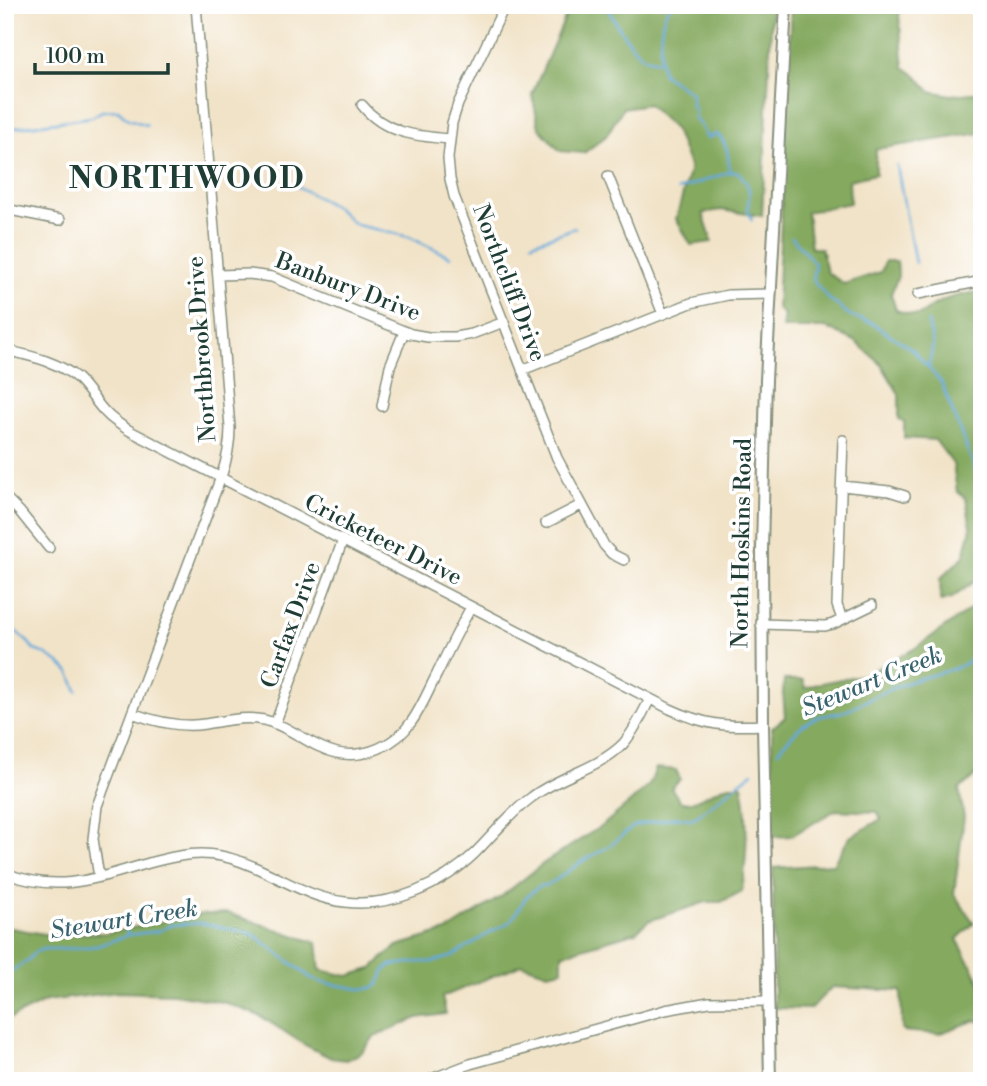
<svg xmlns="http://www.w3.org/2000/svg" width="987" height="1086" viewBox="0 0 987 1086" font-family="'Libre Bodoni',serif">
<rect width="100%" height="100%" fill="#fff"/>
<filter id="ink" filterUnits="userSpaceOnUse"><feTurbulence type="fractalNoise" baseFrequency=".0143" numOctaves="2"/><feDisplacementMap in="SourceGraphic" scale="14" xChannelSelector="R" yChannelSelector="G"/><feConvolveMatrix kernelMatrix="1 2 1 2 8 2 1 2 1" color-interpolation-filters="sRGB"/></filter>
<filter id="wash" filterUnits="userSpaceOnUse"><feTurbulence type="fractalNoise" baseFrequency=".00686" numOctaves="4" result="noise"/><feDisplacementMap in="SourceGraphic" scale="28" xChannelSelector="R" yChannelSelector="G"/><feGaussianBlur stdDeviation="1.57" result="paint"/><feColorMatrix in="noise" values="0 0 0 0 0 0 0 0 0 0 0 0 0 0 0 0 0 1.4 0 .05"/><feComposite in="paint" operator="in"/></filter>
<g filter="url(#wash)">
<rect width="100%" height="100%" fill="#f1e3c8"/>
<path fill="#84a95e" stroke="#527349" stroke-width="2" d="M 575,5 L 772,5 L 762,216 L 721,210 L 703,213 L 712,242 L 691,245 L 676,219 L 690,168 L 675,130 L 648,104 L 623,108 L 606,136 L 584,153 L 560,151 L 539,128 L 532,94 L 569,9 Z
M 791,5 L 903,5 L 899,15 L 904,67 L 917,76 L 930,91 L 951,95 L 982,92 L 982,133 L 876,149 L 876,174 L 849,180 L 850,203 L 807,212 L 811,248 L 821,248 L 827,272 L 844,284 L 881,272 L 885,261 L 897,261 L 898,276 L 891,294 L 896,310 C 928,322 918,311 942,301 C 955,295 969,294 982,291 L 982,576 L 952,598 L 941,601 L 940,579 L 964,556 L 971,528 L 966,499 L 957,491 L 953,464 L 935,440 L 904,438 L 904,422 L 899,419 L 899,394 L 881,364 L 855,341 L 827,328 L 782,328 L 784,315 L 777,308 Z
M 982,598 L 982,771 L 959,789 L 964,817 L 954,894 L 974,923 L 957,939 L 982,985 L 982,1023 L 976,1020 L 938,1034 L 902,1031 L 901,991 L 832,987 L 810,1009 L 774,1008 L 773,868 L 833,864 L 850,837 L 881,819 L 878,812 L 836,810 L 791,836 L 771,837 L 772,728 L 785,717 L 783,692 L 784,680 L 803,680 L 805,688 L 821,683 L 867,674 L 914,649 L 972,608 Z
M 656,768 L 676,770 L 680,779 L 671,788 L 681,802 L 692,802 L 728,785 L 742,785 C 749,819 747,857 742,891 L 721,902 L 706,902 L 648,921 L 636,932 L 562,954 L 562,970 L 548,973 L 522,964 L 442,997 L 446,1014 L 417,1018 L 374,1037 L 361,1053 L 346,1060 L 331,1058 L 305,1045 L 260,1016 L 223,1002 L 174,994 L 117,992 L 46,1001 L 5,1021 L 5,927 L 44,934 L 108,933 L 193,915 L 228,913 L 317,943 L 320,970 L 348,976 L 371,969 L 397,946 L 447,931 L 502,896 L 544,863 L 603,825 L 632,801 L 650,784 Z"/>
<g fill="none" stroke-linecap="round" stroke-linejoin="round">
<path stroke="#65a9da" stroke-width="2.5" d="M 605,5 C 614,19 634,56 649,59 C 652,60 656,60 660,61
M 671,5 C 658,17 659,57 663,74 L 691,93 L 691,104 L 695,110 L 694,118 L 701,126 L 707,138 L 717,134 C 728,143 729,159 729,172
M 5,129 L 92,117 L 102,111 L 118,110 L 128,119 L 147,125
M 897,166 L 915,263
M 295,185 L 337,208 L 352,222 L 357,225 L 409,237 L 451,257
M 678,190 L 729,172 L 738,172 C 761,196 740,201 752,220
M 792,237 L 815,264 L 813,276 L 815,283 L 829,299 L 851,316 L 872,323 L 913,350 L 941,382 L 982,487
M 532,243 L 575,228
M 928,322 L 933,344 L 929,366
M 5,622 L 29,643 L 34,650 L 43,653 L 59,663 L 70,673 L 77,691
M 778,751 C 790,738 800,723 818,717 C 829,714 840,714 850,709 C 869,699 888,689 909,682 C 927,675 949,673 966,663 C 971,659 976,653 982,649
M 124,924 L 128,935
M 5,975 L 27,961 L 35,952 L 44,949 L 63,949 L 97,946 L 128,935 L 159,931 L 171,925 L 200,923 L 250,933 L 257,937 L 311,978 L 320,982 L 360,989 L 372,988 L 378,985 L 385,970 L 391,965 L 420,962 L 431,962 L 451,957 L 491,932 L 508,923 L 515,915 L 526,897 L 532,892 L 540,886 L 547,885 L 556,880 L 581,862 L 608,847 L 634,826 L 676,817 L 692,819 L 700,814 L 753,772"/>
</g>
</g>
<g filter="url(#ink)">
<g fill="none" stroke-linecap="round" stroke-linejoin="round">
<g stroke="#88907e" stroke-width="12">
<path id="minor" d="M 505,5 L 458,104 L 452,123 L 448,158 L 450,179 L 454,196 L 557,458 L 604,545 L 612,554 L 624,560
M 362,105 C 384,133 415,136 449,139
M 608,176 L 663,314
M 5,209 L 60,220
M 218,275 L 249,274 L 272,277 L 411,334 L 428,337 L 455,337 L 472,334 L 504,322
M 918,294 L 982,281
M 5,350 C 30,356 57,361 77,378 C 88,388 95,402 105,412 C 113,421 122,426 132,432 L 670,709 C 705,725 725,727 763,725
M 522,370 L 691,303 L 728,295 L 770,294
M 382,406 L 390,366 L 404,332
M 842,486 L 889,491 L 905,496
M 5,497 L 20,512 L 49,548
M 546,523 L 581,505
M 842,619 L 837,605 L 843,440
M 761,624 L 825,626 L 833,624 L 872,605
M 132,713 C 156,722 180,728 205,724 C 225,721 244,716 264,720 C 291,726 310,747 337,753 C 365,759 396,745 412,721 C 422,707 429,689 437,674 C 448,651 459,629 471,607
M 275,724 L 343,540
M 5,873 C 59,894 97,878 149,863 C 167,858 183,854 201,854 C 254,854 294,897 345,902 C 392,908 442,885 475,853 C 494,834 510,813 532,797 C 559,776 598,769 623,744 C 634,732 642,714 650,699
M 99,877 L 93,839 L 97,806 L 221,477 C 227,460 230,445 230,428 L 196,5
M 426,1081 L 470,1064 L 665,1010 L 709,1002 L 768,1001"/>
</g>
<g stroke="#88907e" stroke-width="14">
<path id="tertiary" d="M 770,1081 L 763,725 L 762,551 L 766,380 L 786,5"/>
</g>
<use href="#minor" stroke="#fff" stroke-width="9"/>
<use href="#tertiary" stroke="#fff" stroke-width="10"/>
</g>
</g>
<g text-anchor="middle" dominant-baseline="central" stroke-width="7" stroke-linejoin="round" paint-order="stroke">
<g font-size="23" fill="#1f3d34" stroke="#fff">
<text transform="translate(509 283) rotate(69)">Northcliff Drive</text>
<text transform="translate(348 287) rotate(21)">Banbury Drive</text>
<text transform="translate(202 349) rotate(-94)">Northbrook Drive</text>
<text transform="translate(383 540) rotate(27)">Cricketeer Drive</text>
<text transform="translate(742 543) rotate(-89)">North Hoskins Road</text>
<text transform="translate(291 625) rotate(-70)">Carfax Drive</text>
</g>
<g font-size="24" font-style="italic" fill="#38636e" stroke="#fff">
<text transform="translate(872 682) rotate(-22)">Stewart Creek</text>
<text transform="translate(124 920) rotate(-9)">Stewart Creek</text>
</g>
<g font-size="30" font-weight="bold" letter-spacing="2" fill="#1f3d34" stroke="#fff">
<text x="187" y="179">NORTHWOOD</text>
</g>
</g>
<rect width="987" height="1086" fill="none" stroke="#fff" stroke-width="28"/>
<path d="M35 63v10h133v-10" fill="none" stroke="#1f3d34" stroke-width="3.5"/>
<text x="46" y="63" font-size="21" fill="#1f3d34" stroke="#ffffff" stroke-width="5" paint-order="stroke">100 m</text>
</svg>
